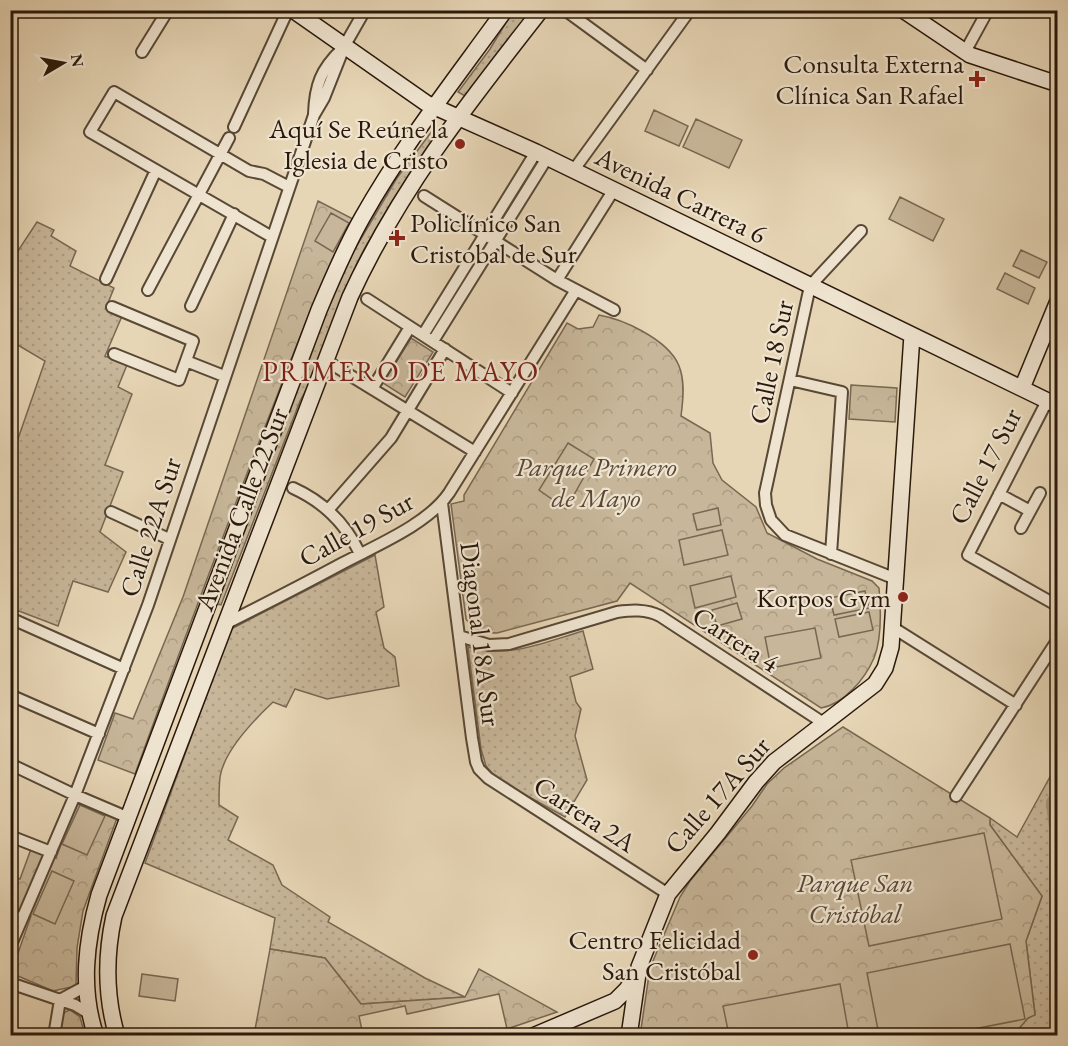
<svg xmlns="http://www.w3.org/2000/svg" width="1068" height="1046" viewBox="0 0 1068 1046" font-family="'EB Garamond',serif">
<defs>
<pattern id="grass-dots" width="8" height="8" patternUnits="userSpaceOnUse" patternTransform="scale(1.5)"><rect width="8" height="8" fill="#c7b699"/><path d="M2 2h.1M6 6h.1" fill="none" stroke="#ab9c82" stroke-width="1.8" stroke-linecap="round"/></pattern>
<pattern id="park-crowns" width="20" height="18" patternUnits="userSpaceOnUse" patternTransform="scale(1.5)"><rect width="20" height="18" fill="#c7b699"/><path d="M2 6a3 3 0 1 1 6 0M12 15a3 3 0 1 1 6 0" fill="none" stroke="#ab9c82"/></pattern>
</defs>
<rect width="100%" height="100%" fill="#e7d6b6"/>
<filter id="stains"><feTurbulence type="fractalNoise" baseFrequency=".00333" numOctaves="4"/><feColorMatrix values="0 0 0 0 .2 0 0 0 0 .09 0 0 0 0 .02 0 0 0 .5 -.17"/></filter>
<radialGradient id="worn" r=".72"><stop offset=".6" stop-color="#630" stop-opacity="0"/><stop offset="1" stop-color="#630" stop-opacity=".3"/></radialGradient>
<path fill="url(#grass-dots)" stroke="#786752" stroke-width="1.5" d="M 513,11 L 535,11 L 467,97 L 458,92 L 490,49 Z
M 432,131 L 440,135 L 367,244 L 356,265 L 310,383 L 300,401 L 221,605 L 212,603 L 343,269 L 397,178 Z
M 37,222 L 54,230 L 51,236 L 76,251 L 70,266 L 114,288 L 106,308 L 122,316 L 105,356 L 127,365 L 118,387 L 132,394 L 105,465 L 123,472 L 100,532 L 126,552 L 108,592 L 73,581 L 58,626 L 11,608 L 11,459 L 45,361 L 11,341 L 10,263 Z
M 375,555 L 384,607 L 376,612 L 384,648 L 395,657 L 399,686 L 327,699 L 295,689 L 286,707 L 273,702 C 255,719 224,751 220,777 C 219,786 219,796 219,805 L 238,817 L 228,840 L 273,865 L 282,885 L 330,917 L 328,922 L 425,978 L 465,997 L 361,1004 L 325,958 L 270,949 L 275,918 L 145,863 L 231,629 Z
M 583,631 L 593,669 L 570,677 L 576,702 L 581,709 L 575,736 L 587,780 L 565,817 L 497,779 L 486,766 L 481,749 L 468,647 C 508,659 545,642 583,631 Z
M 1057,764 L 1057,1035 L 1015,1035 L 1015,1033 L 1028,1018 L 1035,1014 L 1026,941 L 1042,896 L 990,825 L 990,818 L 1017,837 Z"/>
<path fill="url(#park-crowns)" stroke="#786752" stroke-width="1.5" d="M 318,201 L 353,219 C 316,289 290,364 261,437 C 218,549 176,661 135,774 L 98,760 L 115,713 L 133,719 L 183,597 Z
M 599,315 C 615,318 628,323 642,331 C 682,353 687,372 681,416 L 710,433 L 713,463 L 722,480 L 756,507 L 767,533 L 817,559 L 872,581 L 879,588 C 881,610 882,638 874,658 C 865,679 844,704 821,708 L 630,583 L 617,601 L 497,633 C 483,633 474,631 466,619 L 451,504 L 464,501 L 464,495 L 567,323 L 578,329 L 593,327 Z
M 411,338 L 433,352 L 405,397 L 383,383 Z
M 851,385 L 897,388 L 895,422 L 849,419 Z
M 843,727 L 990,818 L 990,825 L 1042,896 L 1026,941 L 1035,1015 L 1028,1018 L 1015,1033 L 1015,1035 L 640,1036 L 650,968 L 680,897 L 690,881 L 752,806 L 767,784 L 784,768 Z
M 77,802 L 117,818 L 83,911 L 77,948 L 76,986 L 53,991 L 11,973 L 31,916 L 11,907 L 11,876 L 20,879 L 31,849 L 56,858 Z
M 270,949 L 325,958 L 361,1004 L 465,997 L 479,969 L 557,1012 L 507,1029 L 499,994 L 407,1014 L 405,1006 L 359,1016 L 363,1035 L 254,1035 Z
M 70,1010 L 80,1017 L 85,1035 L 58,1036 C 59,1026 58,1013 70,1010 Z"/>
<path fill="#c7b699" stroke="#786752" stroke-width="1.5" d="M 654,110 L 688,126 L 679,146 L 645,131 Z
M 696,119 L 742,140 L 729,168 L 683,147 Z
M 900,197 L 944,219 L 933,241 L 889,219 Z
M 331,213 L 349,223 L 333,252 L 315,241 Z
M 1021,250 L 1047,262 L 1039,278 L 1013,266 Z
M 1005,273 L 1035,288 L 1028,304 L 997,289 Z
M 568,443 L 594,459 L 566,509 L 539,490 Z
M 718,508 L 721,525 L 697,530 L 693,514 Z
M 722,530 L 728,555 L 684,565 L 679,540 Z
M 731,576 L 736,597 L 695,608 L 690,586 Z
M 865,591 L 869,608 L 834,615 L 830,598 Z
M 737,603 L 742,619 L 717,626 L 712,610 Z
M 869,612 L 873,630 L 839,637 L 835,619 Z
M 815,628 L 821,658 L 771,668 L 765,637 Z
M 80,805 L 105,816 L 87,855 L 62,844 Z
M 984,833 L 1002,919 L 869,946 L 851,860 Z
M 52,871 L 74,881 L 55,924 L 33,914 Z
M 1010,944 L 1025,1019 L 943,1035 L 879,1035 L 867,973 Z
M 142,974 L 178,979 L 175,1001 L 139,996 Z
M 840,984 L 849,1035 L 729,1035 L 723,1006 Z"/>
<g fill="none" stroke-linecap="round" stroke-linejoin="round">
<path stroke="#74634f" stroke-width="3" d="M 1024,1036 L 1028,1036"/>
<path stroke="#a6957c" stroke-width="16" d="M 1058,799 L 1054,803 L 1058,835"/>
<g stroke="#584836" stroke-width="14">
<path id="street" d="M 565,10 L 647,70
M 10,20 L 15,10
M 142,52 L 168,10
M 965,52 L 988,10
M 314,114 C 315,85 321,69 342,49
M 234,127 L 288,10
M 573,171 L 690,10
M 424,196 L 557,280 L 614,310
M 861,231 L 810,286 L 765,493 L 766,505 L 771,520 L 785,535 L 896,579
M 272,237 L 90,132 L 114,92 L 249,171 L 264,174 L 289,187
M 106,279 L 156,170
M 557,280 L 613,191
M 148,290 L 229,138
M 367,299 L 512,393
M 191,306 L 234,214
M 112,307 L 193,341 L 179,380 L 114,354
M 423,335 L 536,152
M 433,341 L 547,158
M 325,360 L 475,452
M 186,361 L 224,376
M 790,380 L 842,392 L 831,554
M 372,389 L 410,327
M 1047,401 L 968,555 L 1058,606
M 293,488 C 324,502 346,524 360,554
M 999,494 L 1030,511
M 442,503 L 472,738 L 476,762 L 479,769 L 488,778 L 668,894
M 328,510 L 391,438 L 445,349
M 111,512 L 169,539
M 1021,528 L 1040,493
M 10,618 L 124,669
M 225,624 C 265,604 304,584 343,563 C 377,545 428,524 449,493 L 576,290
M 892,627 L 1016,705
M 459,636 L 489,645 L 509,644 L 617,612 C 632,610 646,609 660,616 L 825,724
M 10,695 L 99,734
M 10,764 L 75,795 L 129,818
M 956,796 L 1058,639
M 10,836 L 51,852
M 10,915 L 22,919
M 10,947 L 75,795 L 148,605 L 314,115 L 324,98 L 345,45 L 365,10
M 10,983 L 75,1005 L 90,1014
M 60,1000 L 86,986
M 54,1036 L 60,1000"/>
</g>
<g stroke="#29180b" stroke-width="18">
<path id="secondary" d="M 293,10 L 426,103 L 536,152 L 1058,406
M 903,10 L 970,55 L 1058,84
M 1022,388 L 1058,301
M 96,1036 C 80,989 86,941 99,895 L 319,310 C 332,279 345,248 362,218 C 403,145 456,78 505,10
M 117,1036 C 105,995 105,957 114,916 L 350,297 C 399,190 468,103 541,10
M 533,1036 L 615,1001 L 627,989 L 635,977
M 629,1036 L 639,967 L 668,894 L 718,833 L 756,782 L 774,762 L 875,684 L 885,668 L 891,647 L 912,335"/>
</g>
<use href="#street" stroke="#efe4d0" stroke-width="10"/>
<use href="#secondary" stroke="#efe4d0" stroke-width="15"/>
</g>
<g fill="#8f2418" stroke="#efe4d0" stroke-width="2">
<path d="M974 70h6v6h6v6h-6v6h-6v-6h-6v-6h6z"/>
<circle cx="460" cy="144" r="6"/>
<path d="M394 229h6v6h6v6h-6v6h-6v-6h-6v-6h6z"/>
<circle cx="903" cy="597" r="6"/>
<circle cx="753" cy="955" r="6"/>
</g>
<g text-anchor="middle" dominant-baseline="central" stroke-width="4.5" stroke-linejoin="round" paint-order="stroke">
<g font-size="27" fill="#29180b" stroke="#efe4d0" text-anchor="end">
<text x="964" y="63">Consulta Externa<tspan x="964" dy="31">Clínica San Rafael</tspan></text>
<text x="448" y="128">Aquí Se Reúne la<tspan x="448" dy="31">Iglesia de Cristo</tspan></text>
<text x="410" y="222" text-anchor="start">Policlínico San<tspan x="410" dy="31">Cristobal de Sur</tspan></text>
<text x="891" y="597">Korpos Gym</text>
<text x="741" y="939">Centro Felicidad<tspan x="741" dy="31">San Cristóbal</tspan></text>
</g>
<g font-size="27" fill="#29180b" stroke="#efe4d0">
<text transform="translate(681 195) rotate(26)">Avenida Carrera 6</text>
<text transform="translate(771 362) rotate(-78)">Calle 18 Sur</text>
<text transform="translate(985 466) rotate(-63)">Calle 17 Sur</text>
<text transform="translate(241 509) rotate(-69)">Avenida Calle 22 Sur</text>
<text transform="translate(150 527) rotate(-72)">Calle 22A Sur</text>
<text transform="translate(356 529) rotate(-29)">Calle 19 Sur</text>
<text transform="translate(481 634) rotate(83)">Diagonal 18A Sur</text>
<text transform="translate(736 639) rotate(33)">Carrera 4</text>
<text transform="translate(717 795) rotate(-49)">Calle 17A Sur</text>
<text transform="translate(585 814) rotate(33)">Carrera 2A</text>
</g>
<g font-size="27" font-style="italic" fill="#584736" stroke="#efe4d0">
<text x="596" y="466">Parque Primero<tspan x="596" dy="31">de Mayo</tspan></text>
<text x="855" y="882">Parque San<tspan x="855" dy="31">Cristóbal</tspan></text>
</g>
<g font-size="28" letter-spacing="1.5" fill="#7a1f14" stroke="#efe4d0">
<text x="401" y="371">PRIMERO DE MAYO</text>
</g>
</g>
<rect width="1068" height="1046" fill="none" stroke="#e7d6b6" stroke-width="36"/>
<rect x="12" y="12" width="1044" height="1022" fill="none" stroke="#29180b" stroke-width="3"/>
<rect x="18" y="18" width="1032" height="1010" fill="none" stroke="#29180b" stroke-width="1.5"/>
<g transform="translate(63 63) rotate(80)" stroke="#efe4d0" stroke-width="4.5" paint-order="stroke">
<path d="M0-4.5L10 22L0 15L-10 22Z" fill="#29180b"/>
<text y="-9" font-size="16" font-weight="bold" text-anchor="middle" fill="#29180b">N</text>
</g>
<rect width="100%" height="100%" filter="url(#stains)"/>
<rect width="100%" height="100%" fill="url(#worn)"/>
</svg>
